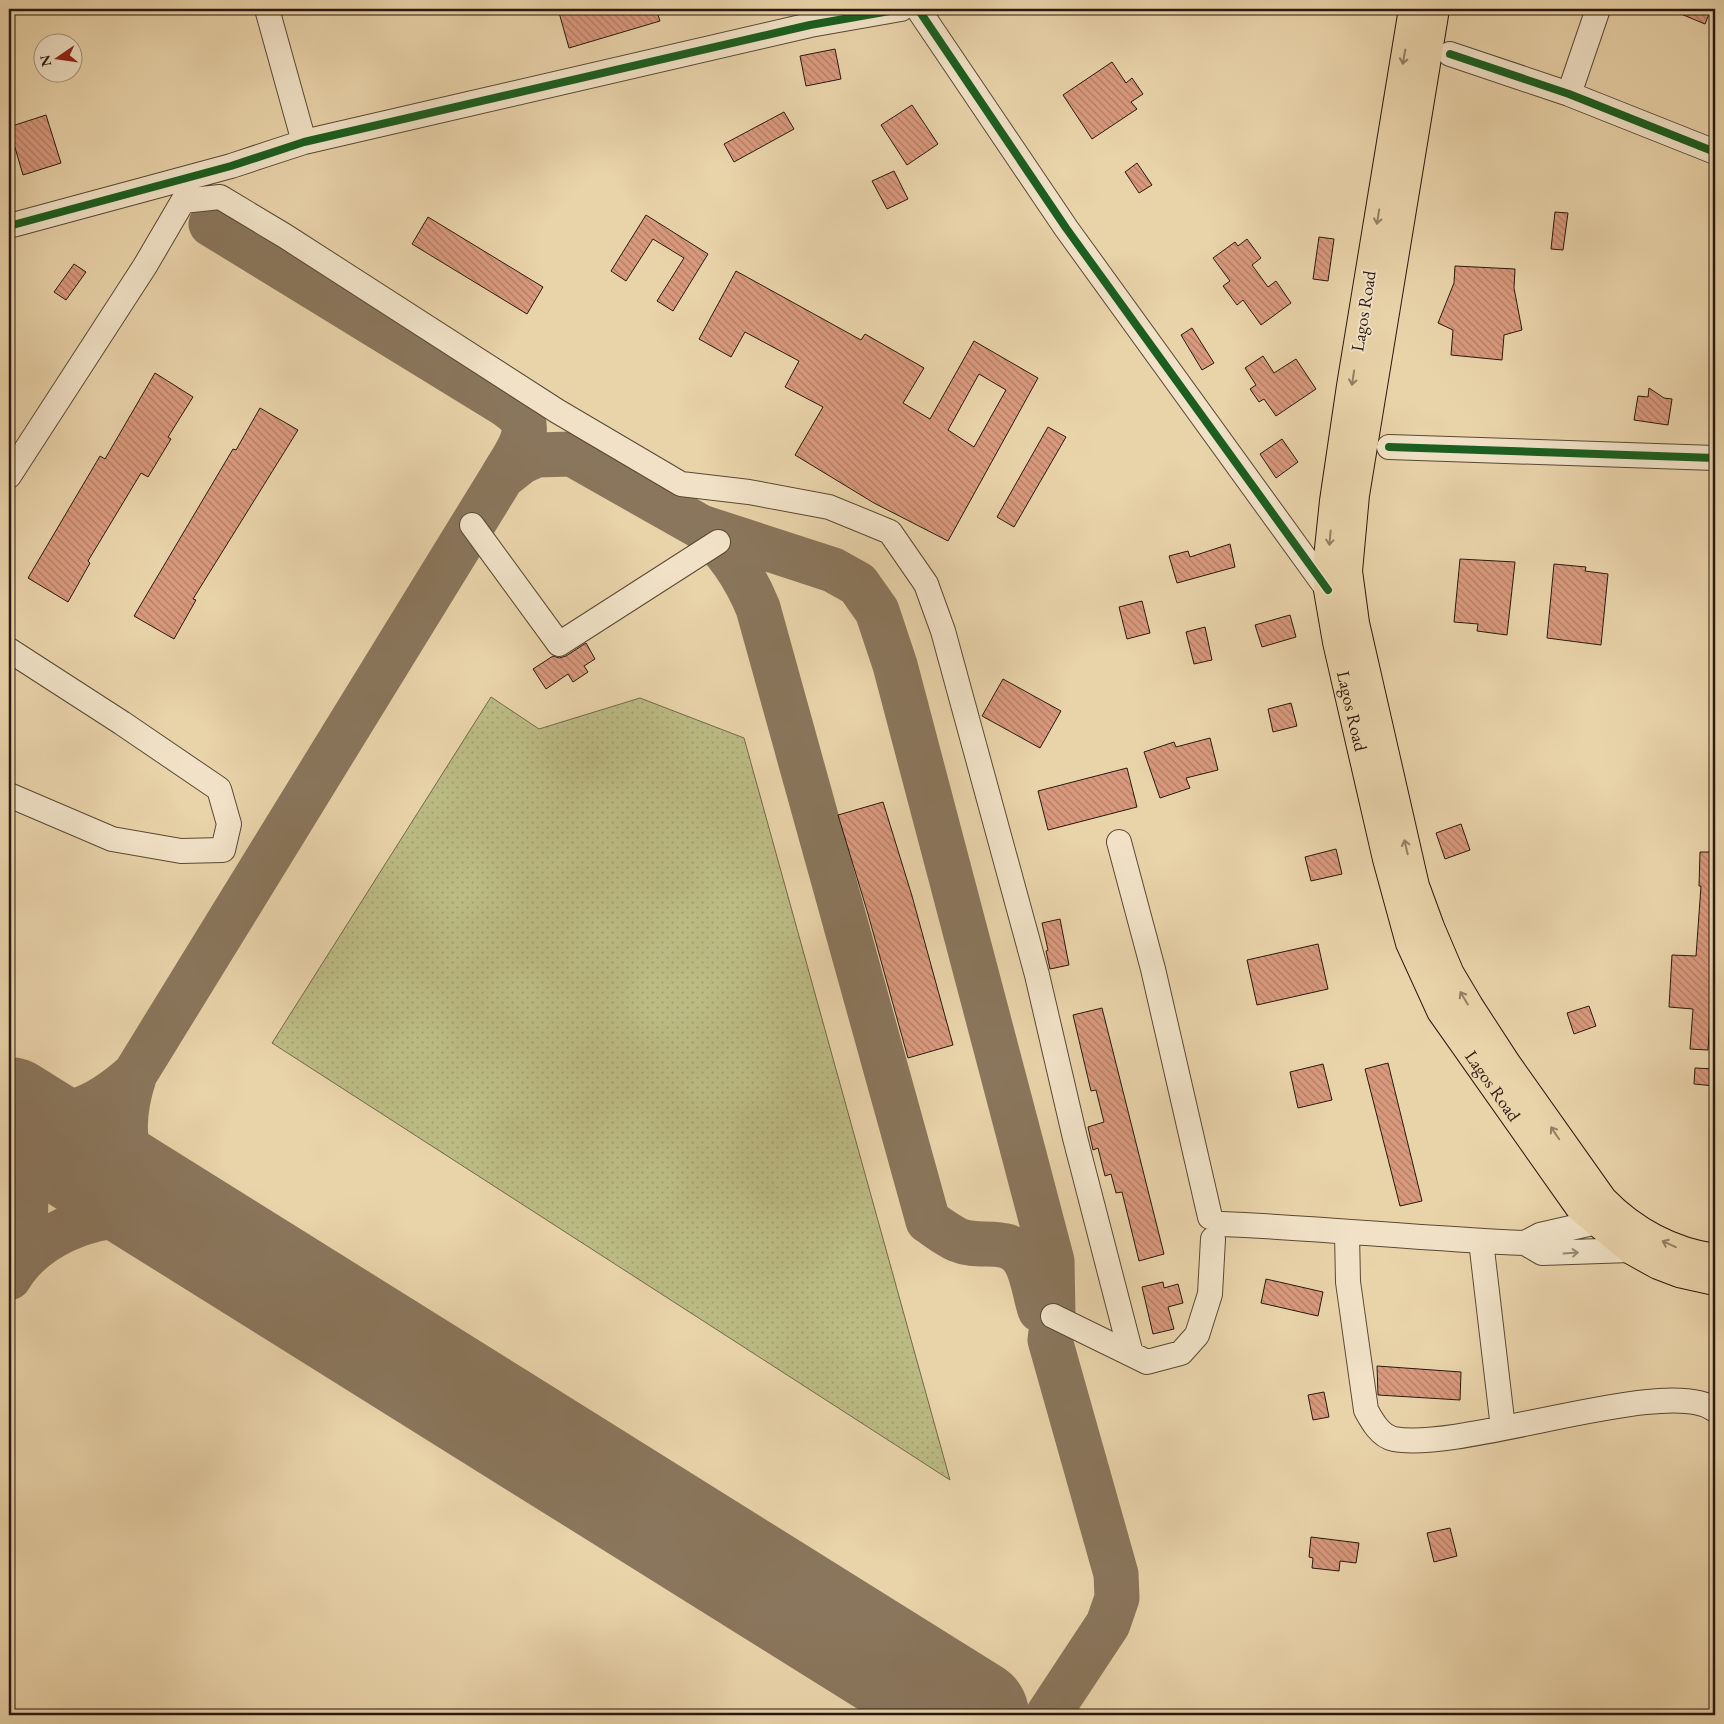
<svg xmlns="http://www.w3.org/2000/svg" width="1724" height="1724" viewBox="0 0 1724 1724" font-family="'EB Garamond',serif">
<defs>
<pattern id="grass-dots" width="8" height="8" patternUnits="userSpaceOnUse" patternTransform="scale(1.25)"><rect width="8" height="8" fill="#bcbb84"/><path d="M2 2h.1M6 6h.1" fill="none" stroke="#a2a071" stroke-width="1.8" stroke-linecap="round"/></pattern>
<pattern id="building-back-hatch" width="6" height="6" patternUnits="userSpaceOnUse" patternTransform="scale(1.25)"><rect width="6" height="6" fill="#d9997d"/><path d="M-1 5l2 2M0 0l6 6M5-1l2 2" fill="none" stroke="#b07c65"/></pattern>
</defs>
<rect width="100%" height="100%" fill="#e9d3a9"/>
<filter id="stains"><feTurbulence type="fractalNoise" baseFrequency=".004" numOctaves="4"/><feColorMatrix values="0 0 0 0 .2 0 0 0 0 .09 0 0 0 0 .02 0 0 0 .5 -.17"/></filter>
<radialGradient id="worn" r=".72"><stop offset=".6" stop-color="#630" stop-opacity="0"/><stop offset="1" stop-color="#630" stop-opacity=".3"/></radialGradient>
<path fill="url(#grass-dots)" stroke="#736a4a" d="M 491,697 L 539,729 L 640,698 L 744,738 L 950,1480 L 272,1043 Z"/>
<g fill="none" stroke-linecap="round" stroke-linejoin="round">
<path stroke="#8a765c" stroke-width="45" d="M 211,224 L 503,403 C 509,407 515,411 519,416 C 535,432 510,462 502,477
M 701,527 C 727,549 745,576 758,608 L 928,1221 C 937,1227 947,1235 958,1240 C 981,1250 1009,1234 1025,1261 C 1033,1275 1035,1295 1040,1310
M 9,1109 C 65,1121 92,1112 135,1074
M 9,1139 C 32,1189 30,1223 11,1273
M 178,1218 C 128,1172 113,1141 135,1074 L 502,477 L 521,462 L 537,455 L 572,454 L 701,527 L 833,570 L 858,584 L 877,611 L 895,665 L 1052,1261 L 1053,1316 L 1050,1340 L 1116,1574 L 1117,1598 L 1108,1624 L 1048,1715
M 9,1278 C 35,1235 89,1214 137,1215 C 155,1216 173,1222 189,1227"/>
<path stroke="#8a765c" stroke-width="112" d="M 9,1113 L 973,1715"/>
</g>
<path fill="url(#building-back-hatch)" stroke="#2a1910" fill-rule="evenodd" d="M 558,9 L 656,9 L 660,21 L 569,48 Z
M 1669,9 L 1711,9 L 1705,24 Z
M 835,49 L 841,79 L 806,86 L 800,56 Z
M 1112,62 L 1126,83 L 1132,78 L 1143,94 L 1131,102 L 1137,109 L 1092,139 L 1063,95 Z
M 912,105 L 938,144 L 907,165 L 881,125 Z
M 784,112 L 794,129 L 734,162 L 724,144 Z
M 46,115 L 61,163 L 23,175 L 9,127 Z
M 1137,163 L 1152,185 L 1139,193 L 1125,172 Z
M 894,171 L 908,199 L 887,209 L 872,181 Z
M 1555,212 L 1568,213 L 1563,250 L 1551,249 Z
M 646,215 L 708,254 L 673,311 L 657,301 L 684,258 L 653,239 L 626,281 L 611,271 Z
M 428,217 L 543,287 L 527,314 L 412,244 Z
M 1319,237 L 1334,239 L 1328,281 L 1313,279 Z
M 1247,239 L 1261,258 L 1252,265 L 1268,287 L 1276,281 L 1291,303 L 1261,325 L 1243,300 L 1237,305 L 1223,286 L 1230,281 L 1213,258 L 1235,242 L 1238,246 Z
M 74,264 L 86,272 L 66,300 L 54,292 Z
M 1455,266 L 1515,269 L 1514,288 L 1522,330 L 1504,335 L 1502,360 L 1451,355 L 1453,330 L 1438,323 L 1454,283 Z
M 736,271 L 861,340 L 865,334 L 924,368 L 903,403 L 930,419 L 974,341 L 1038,378 L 948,541 L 874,503 L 795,455 L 823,407 L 785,387 L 799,361 L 745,332 L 731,357 L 699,339 ZM 979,374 L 1006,390 L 974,447 L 948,430 Z
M 1192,328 L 1214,363 L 1202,370 L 1181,335 Z
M 1263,356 L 1274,373 L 1296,359 L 1316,389 L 1276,416 L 1264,399 L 1259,402 L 1250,389 L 1256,385 L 1245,368 Z
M 155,373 L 193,397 L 168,437 L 171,439 L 148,477 L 141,473 L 88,561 L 90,563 L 68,602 L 28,578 L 100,456 L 105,459 Z
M 1649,388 L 1664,398 L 1672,399 L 1668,425 L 1634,420 L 1638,396 L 1648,397 Z
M 260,408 L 298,430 L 193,599 L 196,600 L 174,639 L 134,616 L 233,449 L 236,450 Z
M 1048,427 L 1066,437 L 1014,527 L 997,517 Z
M 1282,439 L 1298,462 L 1276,478 L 1260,454 Z
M 1230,544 L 1235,567 L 1177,583 L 1169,556 L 1188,551 L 1190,557 Z
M 1460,559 L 1515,562 L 1507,635 L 1477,631 L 1478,624 L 1454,622 Z
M 1554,564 L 1586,567 L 1585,571 L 1608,574 L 1601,645 L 1547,638 Z
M 1142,601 L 1150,633 L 1127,639 L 1119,607 Z
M 1290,615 L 1296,637 L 1262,647 L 1255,625 Z
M 1205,627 L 1212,660 L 1194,664 L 1186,632 Z
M 586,643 L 595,659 L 584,666 L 588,672 L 573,682 L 568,674 L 546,689 L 533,669 L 553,656 L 559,658 L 566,656 Z
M 1003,679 L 1061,711 L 1040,748 L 982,716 Z
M 1291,703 L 1297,726 L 1273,732 L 1268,709 Z
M 1210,738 L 1218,770 L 1186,778 L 1190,788 L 1160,798 L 1144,752 L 1174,742 L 1176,747 Z
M 1127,768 L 1137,807 L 1048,830 L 1038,791 Z
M 883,802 L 912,896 L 953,1045 L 908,1058 L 868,914 L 838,815 Z
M 1461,824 L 1470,850 L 1445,859 L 1436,833 Z
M 1336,849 L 1342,874 L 1311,881 L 1305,857 Z
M 1700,852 L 1715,852 L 1715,943 L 1708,1050 L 1690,1049 L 1693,1009 L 1669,1007 L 1672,955 L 1696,956 L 1701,886 L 1699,886 Z
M 1060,919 L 1069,965 L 1050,969 L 1046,951 L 1048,950 L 1042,923 Z
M 1318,944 L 1328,989 L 1257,1005 L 1247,960 Z
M 1589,1006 L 1596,1026 L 1574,1034 L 1567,1013 Z
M 1102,1008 L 1164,1254 L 1139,1261 L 1122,1192 L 1116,1193 L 1111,1174 L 1105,1176 L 1098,1148 L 1093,1150 L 1088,1127 L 1104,1122 L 1096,1090 L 1091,1091 L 1073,1015 Z
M 1388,1063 L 1422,1201 L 1400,1206 L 1365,1069 Z
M 1323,1064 L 1332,1100 L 1298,1108 L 1290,1072 Z
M 1695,1068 L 1715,1069 L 1715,1086 L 1694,1084 Z
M 1266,1279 L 1323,1292 L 1318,1316 L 1261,1303 Z
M 1163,1282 L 1164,1288 L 1178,1284 L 1183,1303 L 1168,1307 L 1174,1329 L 1153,1334 L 1142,1287 Z
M 1377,1366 L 1461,1372 L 1460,1400 L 1378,1395 Z
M 1324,1392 L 1329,1417 L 1313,1420 L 1308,1395 Z
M 1450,1528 L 1457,1556 L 1434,1562 L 1427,1533 Z
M 1311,1537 L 1359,1543 L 1356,1563 L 1340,1561 L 1339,1571 L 1312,1568 L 1313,1558 L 1309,1557 Z"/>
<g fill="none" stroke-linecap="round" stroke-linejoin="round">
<g stroke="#5a4836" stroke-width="26">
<path id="minor" d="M 267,9 L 304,142
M 918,9 L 1066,228 L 1328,590
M 1450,54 L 1569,94 L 1715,152
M 1569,94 L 1598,9
M 9,226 L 231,166 L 304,142 L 810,25 L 901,9
M 1389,447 L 1715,458
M 9,476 L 145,266 L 183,201 L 220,197 L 285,236 L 557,411 L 681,484 L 749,492 L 829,507 L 890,532 L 926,584 L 943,631 L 1037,975 L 1075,1138 L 1131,1354
M 472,525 L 559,644 L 718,542
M 9,650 L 122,723 L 219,789 L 229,824 L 223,850 L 181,851 L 112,839 L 9,795
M 1119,842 L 1153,969 L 1210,1217
M 1222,1224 C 1323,1228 1424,1239 1525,1243 L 1542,1253 L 1631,1250
M 1347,1233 L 1348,1282 L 1366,1410 C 1372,1421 1380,1436 1394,1439 C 1464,1452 1669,1374 1715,1410
M 1481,1241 L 1503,1428
M 1525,1243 L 1540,1235 L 1597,1222
M 1053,1316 L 1147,1362 L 1181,1353 L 1197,1335 L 1210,1294 L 1213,1239"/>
</g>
<g stroke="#2a1910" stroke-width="30">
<g id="major">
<path id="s1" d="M 1413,9 L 1351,386 L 1334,501 L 1328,558 L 1328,590 L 1337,642 L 1387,859 L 1410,943 L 1441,1011 L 1580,1208 L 1631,1250 L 1658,1265 L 1679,1273 L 1715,1281"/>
<path d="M 1435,9 L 1355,495 L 1348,571 L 1355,623 L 1415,886 L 1430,927 L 1450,974 L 1469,1006 L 1506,1063 L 1603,1200 C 1633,1231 1672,1252 1715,1258"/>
</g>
</g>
<use href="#minor" stroke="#f1e2c7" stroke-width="24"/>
<use href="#major" stroke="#e9d3a9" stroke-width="28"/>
<g stroke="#f1e2c7" stroke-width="11">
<path id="cycleway" d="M 918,9 L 1066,228 L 1328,590
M 1450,54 L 1569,94 L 1715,152
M 9,226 L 231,166 L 304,142 L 810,25 L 901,9
M 1389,447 L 1715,458"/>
</g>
<use href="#cycleway" stroke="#1b5e20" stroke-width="8"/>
</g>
<defs><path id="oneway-shaft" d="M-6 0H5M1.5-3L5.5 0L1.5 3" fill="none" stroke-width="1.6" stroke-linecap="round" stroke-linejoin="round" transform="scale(1.25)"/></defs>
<g stroke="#937f64">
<use href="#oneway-shaft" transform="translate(1404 57) rotate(100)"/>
<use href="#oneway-shaft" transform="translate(1378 217) rotate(99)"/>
<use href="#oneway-shaft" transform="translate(1353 378) rotate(99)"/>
<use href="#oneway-shaft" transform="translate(1330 538) rotate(95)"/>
<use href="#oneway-shaft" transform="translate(1406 847) rotate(-103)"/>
<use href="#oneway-shaft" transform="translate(1464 998) rotate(-121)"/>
<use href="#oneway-shaft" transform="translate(1555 1133) rotate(-124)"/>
<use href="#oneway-shaft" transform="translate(1669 1244) rotate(-156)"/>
</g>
<use stroke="#978875" href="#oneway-shaft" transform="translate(1571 1253) rotate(-4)"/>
<g text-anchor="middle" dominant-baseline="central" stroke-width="4" stroke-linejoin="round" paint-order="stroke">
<g font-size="18" fill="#2a1910" stroke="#f1e2c7">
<text transform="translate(1363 311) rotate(-81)">Lagos Road</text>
<text stroke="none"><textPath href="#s1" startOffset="711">Lagos Road</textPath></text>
<text stroke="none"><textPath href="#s1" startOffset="1116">Lagos Road</textPath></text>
</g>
</g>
<rect width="1724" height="1724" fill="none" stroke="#e9d3a9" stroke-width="30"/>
<rect x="10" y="10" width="1704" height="1704" fill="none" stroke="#2a1910" stroke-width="2.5"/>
<rect x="15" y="15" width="1694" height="1694" fill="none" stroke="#2a1910"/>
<g transform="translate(58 58) rotate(257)"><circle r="24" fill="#f1e2c7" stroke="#a1927e"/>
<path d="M0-4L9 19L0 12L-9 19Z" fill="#8f2418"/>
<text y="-8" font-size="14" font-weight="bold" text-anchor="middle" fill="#2a1910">N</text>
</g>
<rect width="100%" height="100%" filter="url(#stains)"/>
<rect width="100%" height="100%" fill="url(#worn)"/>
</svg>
